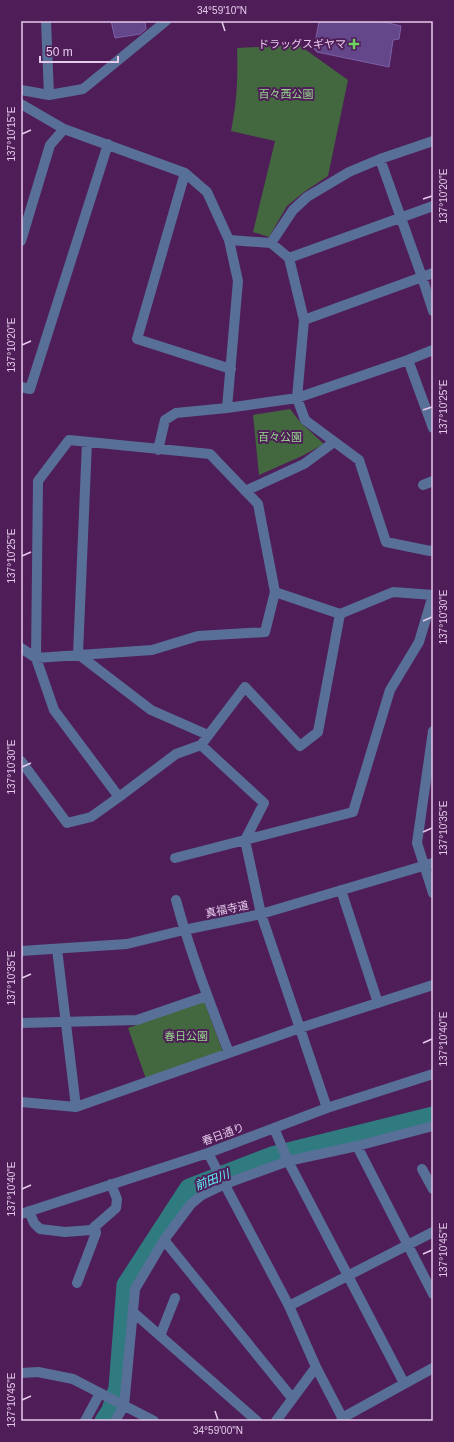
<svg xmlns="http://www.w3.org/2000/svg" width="454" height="1442" viewBox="0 0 454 1442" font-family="Helvetica,'Noto Sans JP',sans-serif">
<rect width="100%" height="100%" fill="#4f1e58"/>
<path fill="#43673e" d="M 299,45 L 348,80 L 328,176 L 304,192 L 287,206 L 269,237 L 253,232 L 275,141 L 231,131 C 237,101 238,79 237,48 Z
M 290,409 L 301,423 L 324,444 L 302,456 L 259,475 L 253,415 Z
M 204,1001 L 223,1052 L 146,1079 L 128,1028 Z"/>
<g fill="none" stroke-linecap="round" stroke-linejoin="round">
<path stroke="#2f7b80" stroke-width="19" d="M 104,1421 L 111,1410 L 118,1388 L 126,1285 L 189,1188 L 272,1156 L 433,1116"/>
</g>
<path fill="#63478a" stroke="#7d61a6" d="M 111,21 L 145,21 L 146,29 L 140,34 L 115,38 Z
M 319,21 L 380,21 L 401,26 L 399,39 L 393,40 L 389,67 L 317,52 L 314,49 Z"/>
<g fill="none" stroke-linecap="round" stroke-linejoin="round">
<path stroke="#586f97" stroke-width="10" d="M 46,21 L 49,95
M 21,90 L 49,95 L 83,89 L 166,21
M 21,104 L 64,129 L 185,173 L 207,192 L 229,240 L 238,281 L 227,408
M 380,159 L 422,277 L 433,311
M 185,173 L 137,339 L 231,369
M 229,240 L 271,243 L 289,258 L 304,320 L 297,398 L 305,420 L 359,460 L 386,542 L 430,551 L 433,550
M 21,241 L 50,145 L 64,129
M 271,243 L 293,210 L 307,197 L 349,172 L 380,159 L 433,141
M 289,258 L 433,206
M 304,320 L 433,273
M 408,360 L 433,428
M 21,387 L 30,389 L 108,144
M 87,442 L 78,654 L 151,710 L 208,735
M 158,450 L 165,420 L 176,413 L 227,408 L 297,398 L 408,360 L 433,350
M 423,485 L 433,481
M 245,491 L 304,464 L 334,442
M 275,592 L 340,614
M 21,648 L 36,658 L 152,650 L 198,636 L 265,632 L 275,592 L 258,504 L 210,454 L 69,440 L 38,481 L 36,658 L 54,710 L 119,797
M 433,731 L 417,843 L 433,893
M 201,745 L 245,687 L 300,746 L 318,732 L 340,614 L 393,592 L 433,595
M 21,761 L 67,823 L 91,817 L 119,797 L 176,754 L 201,745 L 264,803 L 245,840 L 261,914 L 327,1108
M 175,858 L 353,812 L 390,690 L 419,642 L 433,595
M 341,890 L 378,1003
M 176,900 C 190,952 210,1003 229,1053
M 57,949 L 76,1107
M 21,951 L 127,944 L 184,930 L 261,914 L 433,863
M 21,1023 L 137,1020 L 207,996
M 21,1102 L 76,1107 L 300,1028 L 433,985
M 274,1128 L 288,1161 L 404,1383
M 357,1146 L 433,1294
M 208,1153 L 289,1306 L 316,1367 L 344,1421
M 422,1169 L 433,1189
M 29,1211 L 34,1223 L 40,1229 L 65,1232 L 91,1230 L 116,1208 L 117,1199 L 111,1184
M 21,1214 L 208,1153 L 327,1108 L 433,1074
M 164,1240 L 292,1398
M 77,1283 L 96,1233 L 95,1226
M 289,1306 L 433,1232
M 133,1312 L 257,1421
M 160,1336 L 175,1298
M 21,1373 L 38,1372 L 73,1379 L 154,1421
M 85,1421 L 100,1393
M 115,1421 L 124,1406 L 135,1289 L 164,1240 L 191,1204 L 202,1195 L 225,1184 L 288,1161 L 357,1146 L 433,1126
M 276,1421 L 316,1367
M 341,1421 L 342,1418 L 433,1368"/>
</g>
<path fill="none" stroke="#e6caeb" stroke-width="1.5" d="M 222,22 L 225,31M 22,134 L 31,130M 423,199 L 432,196M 22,345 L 31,341M 423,410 L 432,407M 22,556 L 31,552M 423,621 L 432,617M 22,767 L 31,763M 423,832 L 432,828M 22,978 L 31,974M 423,1043 L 432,1039M 22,1189 L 31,1185M 423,1254 L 432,1250M 22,1400 L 31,1396M 215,1411 L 218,1420"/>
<path fill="#6ed360" stroke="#4f1e58" stroke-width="1.5" d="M352 38h4v4h4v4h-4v4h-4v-4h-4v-4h4z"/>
<g text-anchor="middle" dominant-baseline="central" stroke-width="4" stroke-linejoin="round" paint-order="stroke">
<g font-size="11" fill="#e6caeb" stroke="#4f1e58" text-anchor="end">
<text x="346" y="44">ドラッグスギヤマ</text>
</g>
<g font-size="11" fill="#95d68b" stroke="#4f1e58">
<text x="286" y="94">百々西公園</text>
<text x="280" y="437">百々公園</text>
<text x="186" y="1036">春日公園</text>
</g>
<g font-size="11" fill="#e6caeb" stroke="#4f1e58">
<text transform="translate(227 909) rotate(-12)">真福寺道</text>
<text transform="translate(223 1134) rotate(-20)">春日通り</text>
</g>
<g font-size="12" font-style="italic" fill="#60f0f9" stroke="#4f1e58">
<text transform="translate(212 1180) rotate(-21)">前田川</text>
</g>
</g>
<rect width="454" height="1442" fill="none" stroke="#4f1e58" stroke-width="44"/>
<path d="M40 56v6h78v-6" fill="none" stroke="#e6caeb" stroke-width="2"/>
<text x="46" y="56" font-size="12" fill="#e6caeb" stroke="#4f1e58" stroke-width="3" paint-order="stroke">50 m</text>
<rect x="22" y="22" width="410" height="1398" fill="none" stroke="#e6caeb" stroke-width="1.5"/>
<g font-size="10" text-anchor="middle" fill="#e6caeb">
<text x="222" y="14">34°59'10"N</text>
<text transform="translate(11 134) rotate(-90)" y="4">137°10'15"E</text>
<text transform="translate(443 196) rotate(-90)" y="4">137°10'20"E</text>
<text transform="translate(11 345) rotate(-90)" y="4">137°10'20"E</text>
<text transform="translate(443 407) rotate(-90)" y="4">137°10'25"E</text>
<text transform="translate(11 556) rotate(-90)" y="4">137°10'25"E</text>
<text transform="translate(443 617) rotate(-90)" y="4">137°10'30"E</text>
<text transform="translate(11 767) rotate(-90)" y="4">137°10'30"E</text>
<text transform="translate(443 828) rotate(-90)" y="4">137°10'35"E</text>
<text transform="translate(11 978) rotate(-90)" y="4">137°10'35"E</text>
<text transform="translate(443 1039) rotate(-90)" y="4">137°10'40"E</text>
<text transform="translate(11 1189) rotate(-90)" y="4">137°10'40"E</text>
<text transform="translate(443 1250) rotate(-90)" y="4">137°10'45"E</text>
<text transform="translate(11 1400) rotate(-90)" y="4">137°10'45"E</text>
<text x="218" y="1434">34°59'00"N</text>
</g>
</svg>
